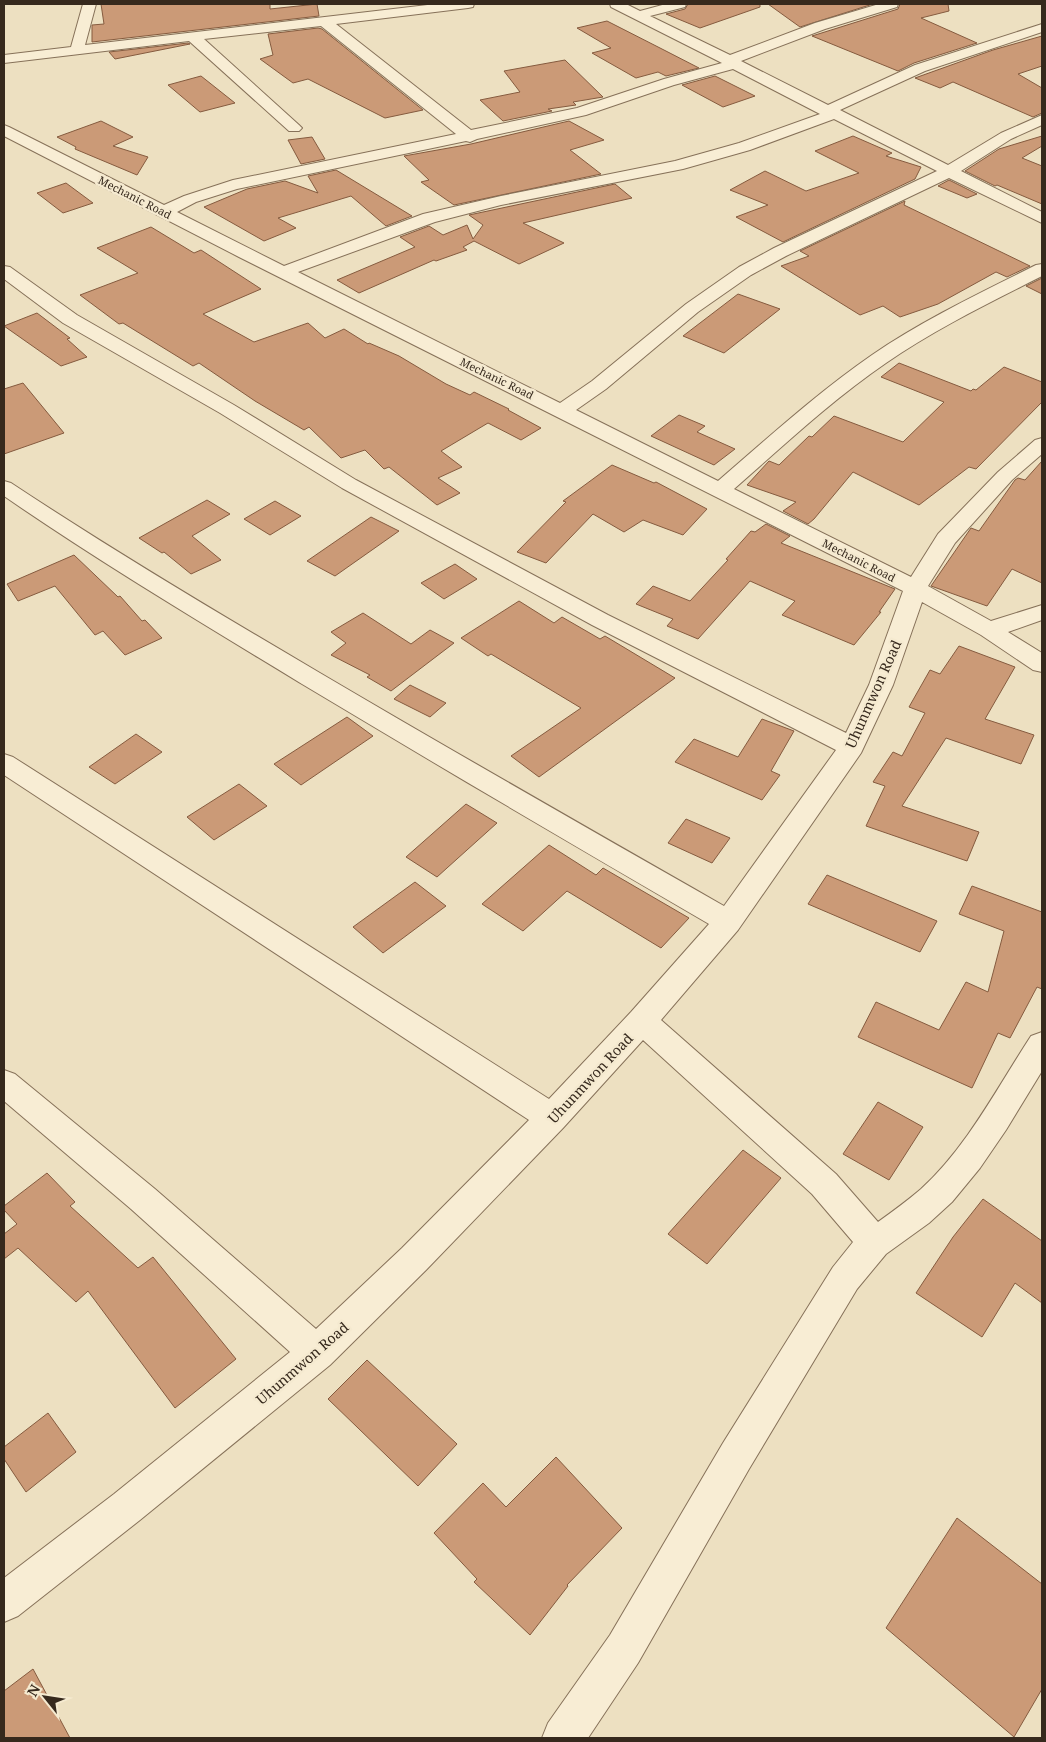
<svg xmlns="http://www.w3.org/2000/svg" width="1046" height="1742" viewBox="0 0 1046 1742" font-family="'Noto Serif',serif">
<rect width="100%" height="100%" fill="#ede0c1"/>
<path fill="#cb9a77" stroke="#855b3f" d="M 101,4 L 270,4 L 270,9 L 317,4 L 319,16 L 92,42 L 92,25 L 104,24 Z
M 688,4 L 760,4 L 760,7 L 700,28 L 666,14 L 685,9 Z
M 768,4 L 873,4 L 800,27 Z
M 900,4 L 948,4 L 949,11 L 921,18 L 977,43 L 914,63 L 898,71 L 812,36 L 898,9 Z
M 607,21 L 662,49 L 699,68 L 666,76 L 658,72 L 636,78 L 592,53 L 611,48 L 577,28 Z
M 318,28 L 322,29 L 423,110 L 385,118 L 308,79 L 293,83 L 260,59 L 273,55 L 268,34 Z
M 1042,36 L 1042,66 L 1018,74 L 1042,88 L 1042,113 L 1033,117 L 953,82 L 940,88 L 915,78 L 993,50 Z
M 188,43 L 190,44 L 115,59 L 109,52 Z
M 565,60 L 603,97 L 573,102 L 576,105 L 548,109 L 552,111 L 503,121 L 480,100 L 520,92 L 504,71 Z
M 201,76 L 235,103 L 200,112 L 168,85 Z
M 715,76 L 755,96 L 723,107 L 682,85 Z
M 101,121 L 133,137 L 113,146 L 148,157 L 137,175 L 75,149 L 76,147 L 57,137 Z
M 569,121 L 604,140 L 570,150 L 601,174 L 454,205 L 421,182 L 429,180 L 404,156 L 471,144 Z
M 853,136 L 892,153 L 886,156 L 921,167 L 915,179 L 783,242 L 736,217 L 768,205 L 730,190 L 765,171 L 806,191 L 859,173 L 815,151 Z
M 1042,136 L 1042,146 L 1022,158 L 1042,166 L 1042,204 L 997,185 L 995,186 L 965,171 L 999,149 Z
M 312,137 L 325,159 L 301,164 L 288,140 Z
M 336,170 L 412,216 L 386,226 L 351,196 L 278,218 L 296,228 L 264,241 L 204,207 L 247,189 L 285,181 L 318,193 L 308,176 Z
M 949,180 L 977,194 L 967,198 L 938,186 Z
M 66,183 L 93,203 L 63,213 L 37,193 Z
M 615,184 L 632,198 L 523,223 L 564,243 L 519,264 L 474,241 L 463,247 L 467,250 L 436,261 L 434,260 L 359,293 L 337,280 L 415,247 L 400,237 L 429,226 L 443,235 L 467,225 L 473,239 L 483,225 L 469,215 Z
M 905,201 L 904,205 L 1030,266 L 1007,277 L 996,272 L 938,304 L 900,317 L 883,306 L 860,315 L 781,266 L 809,256 L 800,251 Z
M 151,227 L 194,253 L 201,250 L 261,289 L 203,314 L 254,342 L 308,323 L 325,338 L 344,329 L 368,344 L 369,343 L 399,356 L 446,384 L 470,395 L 474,392 L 509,409 L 508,410 L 541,428 L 521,440 L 488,423 L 441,451 L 462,467 L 438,478 L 460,493 L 437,505 L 389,467 L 384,469 L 365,450 L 341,458 L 309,427 L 304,430 L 255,401 L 199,363 L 193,366 L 123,323 L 119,324 L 80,295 L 138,273 L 97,248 Z
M 1042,278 L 1042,294 L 1026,286 Z
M 738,294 L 780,309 L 724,353 L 683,336 Z
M 37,313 L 70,338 L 67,339 L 87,357 L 61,366 L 4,326 Z
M 899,363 L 971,391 L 973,389 L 976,390 L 1004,367 L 1042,382 L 1042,402 L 976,469 L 969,467 L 919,505 L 853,472 L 814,519 L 808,524 L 783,511 L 796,502 L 747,485 L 769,461 L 779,465 L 809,436 L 812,437 L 834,416 L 903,442 L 944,402 L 881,377 Z
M 23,383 L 64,433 L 4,454 L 4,389 Z
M 679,415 L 705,426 L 697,432 L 735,449 L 714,465 L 651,436 Z
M 1042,461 L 1042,583 L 1012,569 L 987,606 L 931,586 L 971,528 L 979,531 L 1015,480 L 1018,478 L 1025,480 Z
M 612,465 L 654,483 L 656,482 L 707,509 L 683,535 L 643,520 L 624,532 L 593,514 L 546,563 L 517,552 L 566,502 L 563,501 Z
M 207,500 L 230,514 L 192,536 L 221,560 L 191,574 L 164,552 L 162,553 L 139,538 Z
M 275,501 L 301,516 L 270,535 L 244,519 Z
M 371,517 L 399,531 L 335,576 L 307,561 Z
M 766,524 L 790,536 L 781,543 L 895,589 L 879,612 L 881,612 L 854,645 L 782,615 L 795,601 L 750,581 L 698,639 L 667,626 L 673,619 L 636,604 L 653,586 L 690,601 L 728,560 L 726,559 L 751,531 L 755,532 Z
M 74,555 L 118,597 L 120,596 L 142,621 L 145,620 L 162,638 L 125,655 L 103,631 L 95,635 L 55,586 L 18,601 L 7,584 Z
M 455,564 L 477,579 L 444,599 L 421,583 Z
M 519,601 L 554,623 L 562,617 L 600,639 L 605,636 L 675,678 L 539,777 L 511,756 L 581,708 L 491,654 L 488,656 L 461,638 Z
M 363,613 L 411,644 L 430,630 L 454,643 L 391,691 L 367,677 L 370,675 L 331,655 L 346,643 L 331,632 Z
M 959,646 L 1015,667 L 985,719 L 1034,735 L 1021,764 L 946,738 L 902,806 L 979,832 L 967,861 L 866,826 L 885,786 L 873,782 L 893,752 L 902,756 L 925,713 L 909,707 L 930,670 L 940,674 Z
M 410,685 L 446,703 L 430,717 L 394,699 Z
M 347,717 L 373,736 L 301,785 L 274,764 Z
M 762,719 L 794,731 L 771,771 L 780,775 L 762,800 L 675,762 L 694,739 L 738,757 Z
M 136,734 L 162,752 L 115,784 L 89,767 Z
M 239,784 L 267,806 L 214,840 L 187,817 Z
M 466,804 L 497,823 L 437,877 L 406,857 Z
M 686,819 L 730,838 L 712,863 L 668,843 Z
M 549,845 L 596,875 L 603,868 L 689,918 L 661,948 L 567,891 L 523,931 L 482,904 Z
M 827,875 L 937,921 L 920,952 L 808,904 Z
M 415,882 L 446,906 L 383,953 L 353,927 Z
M 972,886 L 1042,912 L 1042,989 L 1037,987 L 1010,1038 L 998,1033 L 972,1088 L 858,1037 L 876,1002 L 939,1030 L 966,982 L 988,992 L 1004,931 L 959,914 Z
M 878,1102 L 923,1127 L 889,1180 L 843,1154 Z
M 743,1150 L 781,1178 L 707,1264 L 668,1234 Z
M 47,1173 L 75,1202 L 70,1206 L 138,1268 L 153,1257 L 236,1359 L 175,1408 L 88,1291 L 76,1302 L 18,1248 L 4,1259 L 4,1234 L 17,1224 L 4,1210 L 4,1206 Z
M 983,1199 L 1042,1241 L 1042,1303 L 1015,1283 L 982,1337 L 916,1293 L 953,1237 Z
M 367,1360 L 457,1444 L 418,1486 L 328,1399 Z
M 48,1413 L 76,1452 L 26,1492 L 4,1459 L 4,1447 Z
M 556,1457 L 622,1528 L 567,1585 L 568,1586 L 530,1635 L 474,1582 L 477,1579 L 434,1533 L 483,1483 L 506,1507 Z
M 957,1518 L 1042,1584 L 1042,1689 L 1014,1737 L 886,1628 Z
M 33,1669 L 70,1738 L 4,1738 L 4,1691 Z"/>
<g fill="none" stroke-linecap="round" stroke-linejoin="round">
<g stroke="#867159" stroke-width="2">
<path id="street" d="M 83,4 L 96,4 L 85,45 L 436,4 L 474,4 L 473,7 L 468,8 L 336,24 L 471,130 L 577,108 L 664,79 L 722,63 L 611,7 L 610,4 L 626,4 L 640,11 L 666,4 L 686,4 L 685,7 L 650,16 L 730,55 L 815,23 L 879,4 L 898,4 L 897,7 L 825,29 L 741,61 L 828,105 L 915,65 L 1042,24 L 1042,32 L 925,71 L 840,110 L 948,165 L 1001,133 L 1042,115 L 1042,125 L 1011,139 L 961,171 L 1042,212 L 1042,223 L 949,178 L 786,256 L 751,275 L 698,312 L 606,389 L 576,410 L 718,481 C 768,438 817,393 872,355 C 923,320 980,293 1036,265 L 1042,264 L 1042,276 C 989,303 935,329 886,363 C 832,400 783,446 734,489 L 911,577 L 938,534 L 998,472 L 1035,440 L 1042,438 L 1042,454 L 1012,480 L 955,543 L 928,586 L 991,621 L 1042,605 L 1042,620 L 1008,632 L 1042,653 L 1042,672 L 1033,670 L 981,635 L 922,602 L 893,685 L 861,753 L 738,930 L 661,1020 L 836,1174 L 878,1222 C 893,1211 907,1201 921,1189 C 967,1147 997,1088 1031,1036 L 1042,1032 L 1042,1071 L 1006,1130 L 980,1168 L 952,1202 L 929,1223 L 886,1254 L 857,1289 L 749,1469 L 638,1663 L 588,1738 L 542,1738 L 548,1723 L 610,1635 L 723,1443 L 833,1267 L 853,1242 L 812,1194 L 643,1040 L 563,1128 L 426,1270 L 330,1365 L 140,1520 L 18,1616 L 4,1622 L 4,1578 L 114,1494 L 290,1352 L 131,1209 L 4,1101 L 4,1070 L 15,1074 L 155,1189 L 316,1329 L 402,1248 L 529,1120 L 4,775 L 4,754 L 13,757 L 549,1099 L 631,1012 L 709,924 C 573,845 437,765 302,684 C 202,623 101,563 4,496 L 4,481 L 11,483 C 112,550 216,612 320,673 C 454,752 589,829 724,906 L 836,750 L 592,625 L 342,488 L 220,413 L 63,323 L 4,279 L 4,266 L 10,267 L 77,315 L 234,405 L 356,480 L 608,615 L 846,733 L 869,685 L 903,591 L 239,257 L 4,136 L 4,125 L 9,127 L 164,205 L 184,196 L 233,180 L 456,134 L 321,26 L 204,39 L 299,125 L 302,128 L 299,131 L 289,131 L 189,41 L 4,63 L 4,55 L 71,47 ZM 733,69 L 820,114 L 739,143 L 675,161 L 501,196 L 423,214 L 284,266 L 177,212 L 196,202 L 237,189 L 466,141 L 470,142 L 477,139 L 586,115 L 674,85 ZM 834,119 L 937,171 L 774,248 L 739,267 L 686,304 L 592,381 L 560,403 L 298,272 L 435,222 L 501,205 L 683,169 L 750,150 Z"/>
</g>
<use href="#street" fill="#f8edd4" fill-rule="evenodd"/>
</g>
<g text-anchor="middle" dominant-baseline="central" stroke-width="5" stroke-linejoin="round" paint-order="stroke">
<g font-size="11" fill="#36291d" stroke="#f5ead0">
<text transform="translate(135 197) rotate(27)">Mechanic Road</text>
<text transform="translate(497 378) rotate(26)">Mechanic Road</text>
<text transform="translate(859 560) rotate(27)">Mechanic Road</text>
</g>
<g font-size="14" fill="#36291d" stroke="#f5ead0">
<text transform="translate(873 694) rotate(-66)">Uhunmwon Road</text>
<text transform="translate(590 1078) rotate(-47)">Uhunmwon Road</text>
<text transform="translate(302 1363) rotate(-41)">Uhunmwon Road</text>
</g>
</g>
<rect width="1046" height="1742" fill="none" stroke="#36291d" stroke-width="10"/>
<g transform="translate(45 1697) rotate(300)" stroke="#f5ead0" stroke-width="4" paint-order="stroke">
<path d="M0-4L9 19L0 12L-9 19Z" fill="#36291d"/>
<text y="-8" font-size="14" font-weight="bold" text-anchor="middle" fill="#36291d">N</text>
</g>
</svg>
